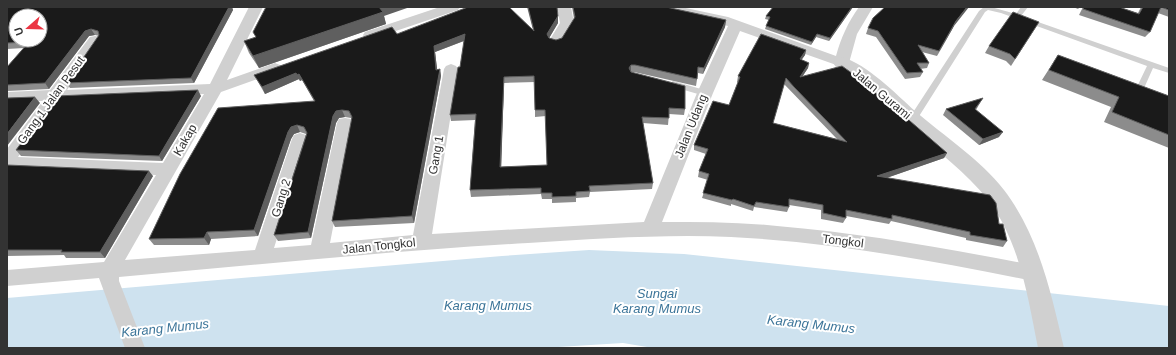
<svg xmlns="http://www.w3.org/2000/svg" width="1176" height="355" viewBox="0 0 1176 355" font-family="Arial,sans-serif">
<rect width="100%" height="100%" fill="#fff"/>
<path fill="#cee2ef" d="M 589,250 L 684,254 L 1169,306 L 1169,348 L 653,348 L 623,343 L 542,348 L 7,348 L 7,298 L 502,256 Z"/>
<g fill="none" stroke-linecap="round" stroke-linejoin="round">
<path fill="#d0d0d0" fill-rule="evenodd" d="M 984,7 L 991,7 L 1016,14 L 1021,7 L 1028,7 L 1021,16 L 1169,68 L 1169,73 L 1153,68 L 1141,95 L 1135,95 L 1134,93 L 1147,66 L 1001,13 L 988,10 L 985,12 L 916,121 L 910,121 L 909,119 L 910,117 L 979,11 Z
M 673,81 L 708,91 L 709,93 L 705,96 L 670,86 L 669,84 Z"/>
<path fill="#d0d0d0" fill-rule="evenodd" d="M 249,7 L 263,7 L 227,80 L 275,63 L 280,65 L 282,68 L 280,71 L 221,92 L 125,260 L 255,250 L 292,139 L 294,135 L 300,133 L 306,135 L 308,139 L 274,248 L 311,245 L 337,123 L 339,119 L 345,118 L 351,119 L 353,123 L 330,243 L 413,235 L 444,69 L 446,66 L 451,64 L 456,66 L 458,69 L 432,234 L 644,222 L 697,93 L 728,26 L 658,10 L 656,7 L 681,7 L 728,17 L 836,56 C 841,38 848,22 859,7 L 873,7 L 857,34 L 849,63 L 847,66 L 842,67 L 740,31 L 713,93 L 662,222 C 700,222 739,222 777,226 C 863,233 948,249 1033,265 L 1040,267 L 1043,273 L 1040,279 L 1033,281 C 933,261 833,242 731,237 C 664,234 596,239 528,243 C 391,251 255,265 119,277 L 119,281 L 145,348 L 125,348 L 99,278 L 7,286 L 7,270 L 104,262 L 156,175 L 7,169 L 7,149 L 43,101 L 7,102 L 7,92 L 50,90 L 90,37 L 95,36 L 100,37 L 102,40 L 67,90 L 210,84 ZM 204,94 L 163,163 L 18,157 L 59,100 Z
M 440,7 L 460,7 L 458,10 L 375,38 L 370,39 L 365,38 L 363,35 L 365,32 Z
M 557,7 L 571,7 L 574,23 L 561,44 L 556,45 L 551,44 L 549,41 L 560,23 Z"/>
<path fill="#d0d0d0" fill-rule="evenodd" d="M 842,57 C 867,64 896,94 915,111 C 945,137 980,159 1004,190 C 1039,236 1051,293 1064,348 L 1038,348 C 1028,298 1020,242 988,200 C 966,172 937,151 911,128 C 886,107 863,84 836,67 L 833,63 L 836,59 Z"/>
</g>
<path fill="#8c8c8c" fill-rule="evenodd" d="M 7,7 L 232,7 L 233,10 L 194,83 L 70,88 L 66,83 L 99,36 L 95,35 L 89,36 L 49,89 L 7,91 L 7,67 L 24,48 L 7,49 Z
M 527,7 L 557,7 L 558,23 L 549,38 L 556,40 L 562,38 L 574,19 L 572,7 L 666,7 L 726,20 L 725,27 L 703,74 L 698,73 L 696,86 L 634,72 L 631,72 L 685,109 L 684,115 L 669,114 L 668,125 L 643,123 L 653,183 L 652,189 L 590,192 L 589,197 L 576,198 L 576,202 L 552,203 L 552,199 L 542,199 L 541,194 L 471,197 L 470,190 L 475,120 L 451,121 L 450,115 L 460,67 L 464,41 L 435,52 L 437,69 L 440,69 L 441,76 L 414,223 L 335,227 L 332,221 L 352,119 L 351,118 L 345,117 L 339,118 L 336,123 L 311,238 L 278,241 L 274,235 L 306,134 L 300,132 L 294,134 L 291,139 L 258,236 L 211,239 L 209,245 L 154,245 L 149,239 L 314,101 L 302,80 L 300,81 L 299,79 L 265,94 L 254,75 L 397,34 L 533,30 ZM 535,82 L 535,117 L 546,116 L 547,165 L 501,167 L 504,83 Z
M 853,7 L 829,41 L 816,37 L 811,45 L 765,29 L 766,26 L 769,20 L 765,19 L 766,16 Z
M 1073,7 L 1080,7 L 1078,9 Z
M 1083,7 L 1119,7 L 1138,13 L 1141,7 L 1169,7 L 1169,17 L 1158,13 L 1150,32 L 1145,37 L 1079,15 Z
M 384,16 L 386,24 L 259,68 L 249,53 L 244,41 Z
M 1039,22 L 1011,66 L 1006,61 L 985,53 L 989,46 Z
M 954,26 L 937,56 L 922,52 L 929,63 L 927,68 L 920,69 L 923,72 L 920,77 L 905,79 L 876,37 L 866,34 L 868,28 Z
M 806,50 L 805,55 L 801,60 L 809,63 L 808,68 L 802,77 L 893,109 L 947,153 L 944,158 L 886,178 L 999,224 L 1007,241 L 1003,247 L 966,240 L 966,238 L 891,221 L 889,224 L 846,216 L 846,218 L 843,223 L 821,219 L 821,210 L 789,205 L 789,207 L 787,212 L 754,207 L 753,211 L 731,204 L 731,206 L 702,198 L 708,180 L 698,177 L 699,171 L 706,154 L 694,150 L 694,145 L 729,105 L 738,82 L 737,82 L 738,76 ZM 784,84 L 837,139 L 773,123 Z
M 1058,55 L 1169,96 L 1169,148 L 1104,122 L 1111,107 L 1042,80 Z
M 201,96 L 162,161 L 21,156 L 16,150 Z
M 983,98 L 976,110 L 999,137 L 979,145 L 943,115 L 946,109 Z
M 7,165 L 153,176 L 105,258 L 66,258 L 64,255 L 7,256 Z"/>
<path fill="#5f5f5f" d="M 229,7 L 232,7 L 233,10 L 194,83 L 191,78 Z
M 378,7 L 410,7 L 384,16 L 386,24 L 259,68 L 253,56 Z
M 852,7 L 853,7 L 829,41 L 830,38 Z
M 967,7 L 969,7 L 954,26 L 937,56 L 956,21 Z
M 558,16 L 558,23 L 548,40 L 547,34 Z
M 726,20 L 725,27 L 703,74 L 704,68 Z
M 91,29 L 95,35 L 89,36 L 49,89 L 45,83 L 85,31 Z
M 465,34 L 466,40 L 435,52 L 438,76 L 436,70 L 434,46 Z
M 817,34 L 816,37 L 811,45 L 812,42 Z
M 806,50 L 805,55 L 798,65 L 800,59 Z
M 809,63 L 808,68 L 798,83 L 800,77 Z
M 631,65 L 631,72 L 629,68 Z
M 440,69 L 441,76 L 414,223 L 412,216 Z
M 296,73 L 299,79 L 265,94 L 262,87 Z
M 299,74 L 302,80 L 300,81 L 297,75 Z
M 504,77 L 504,83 L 501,174 L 500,167 Z
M 198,90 L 201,96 L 162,161 L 159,156 Z
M 35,97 L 40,103 L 7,146 L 7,134 Z
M 342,110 L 345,117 L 339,118 L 336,123 L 311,238 L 308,232 L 333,116 L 336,111 Z
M 297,125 L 300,132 L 294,134 L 291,139 L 258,236 L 254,230 L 288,132 L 291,127 Z
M 1003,132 L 999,137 L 979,145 L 983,139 Z
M 947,153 L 944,158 L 875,182 L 877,176 Z
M 149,171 L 153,176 L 105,258 L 100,252 Z
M 207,232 L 211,239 L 209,245 L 204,238 Z"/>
<path fill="#1a1a1a" stroke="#5f5f5f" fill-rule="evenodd" d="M 7,7 L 229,7 L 191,78 L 66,83 L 99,35 L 98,31 L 91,29 L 85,31 L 45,83 L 7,85 L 7,67 L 29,42 L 7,43 ZM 16,16 L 40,16 L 40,40 L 16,40 Z
M 266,7 L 379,7 L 383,12 L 253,56 L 244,41 L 256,37 L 253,32 Z
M 468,7 L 509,7 L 534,31 L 528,7 L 557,7 L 558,16 L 547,34 L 549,38 L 556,40 L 562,38 L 575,17 L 573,7 L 666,7 L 726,20 L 704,68 L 698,67 L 697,79 L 635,65 L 631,65 L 629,68 L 631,72 L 685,86 L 685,109 L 669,108 L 669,118 L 642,117 L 653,183 L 589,186 L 590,191 L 576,192 L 576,196 L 552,197 L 552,193 L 541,193 L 541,188 L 470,190 L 476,114 L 450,115 L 458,67 L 460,67 L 465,34 L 434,46 L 436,70 L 440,69 L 412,216 L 332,221 L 352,117 L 349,111 L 342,110 L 336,111 L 333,116 L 308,232 L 274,235 L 307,133 L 304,127 L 297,125 L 291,127 L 288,132 L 254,230 L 207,232 L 204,238 L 149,239 L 180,174 L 218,108 L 315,101 L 299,74 L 297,75 L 296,73 L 262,87 L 254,75 L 392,27 L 397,34 ZM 534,76 L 535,110 L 545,110 L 547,165 L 500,167 L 504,77 Z
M 773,7 L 852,7 L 830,38 L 817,34 L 812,42 L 766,26 L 770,17 L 766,16 Z
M 885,7 L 967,7 L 956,21 L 939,51 L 918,45 L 929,63 L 917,63 L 923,72 L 907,73 L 878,31 L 868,28 L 873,18 Z
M 1084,7 L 1119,7 L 1139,14 L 1143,7 L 1169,7 L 1169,10 L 1161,7 L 1150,32 L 1083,9 Z
M 1013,12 L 1039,22 L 1015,59 L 1010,54 L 989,46 Z
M 761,34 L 806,50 L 800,59 L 809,63 L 800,77 L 842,66 L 864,82 L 893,109 L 895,108 L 947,153 L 877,176 L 990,195 L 996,203 L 999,224 L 1003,224 L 1007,241 L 970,235 L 970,232 L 892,215 L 892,219 L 846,210 L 846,218 L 823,213 L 823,205 L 789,199 L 789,207 L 756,202 L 754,206 L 733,199 L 732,200 L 703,193 L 709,174 L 699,171 L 708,149 L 694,145 L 713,101 L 729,105 L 740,77 L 738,76 ZM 786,78 L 794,87 L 847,142 L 773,123 Z
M 1058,55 L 1169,96 L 1169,135 L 1112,112 L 1119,97 L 1049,70 Z
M 198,90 L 159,156 L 16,150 L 56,96 Z
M 35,97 L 7,134 L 7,98 Z
M 983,98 L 975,109 L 1003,132 L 983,139 L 946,109 Z
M 7,165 L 149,171 L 100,252 L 61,252 L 62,250 L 7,250 Z"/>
<g text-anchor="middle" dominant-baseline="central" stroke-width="4" stroke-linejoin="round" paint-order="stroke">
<g font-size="12" fill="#333" stroke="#fff">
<text transform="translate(882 94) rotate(40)">Jalan Gurami</text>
<text transform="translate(51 100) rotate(-54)">Gang 1 Jalan Pesut</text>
<text transform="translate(691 126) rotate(-68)">Jalan Udang</text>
<text transform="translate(185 140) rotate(-60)">Kakap</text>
<text transform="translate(436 155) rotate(-80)">Gang 1</text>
<text transform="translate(281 198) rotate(-73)">Gang 2</text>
<text transform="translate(843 241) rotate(7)">Tongkol</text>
<text transform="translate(379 246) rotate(-6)">Jalan Tongkol</text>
</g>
<g font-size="13" font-style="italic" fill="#3c7599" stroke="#fff">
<text x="657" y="293">Sungai<tspan x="657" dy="15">Karang Mumus</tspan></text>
<text x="488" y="305">Karang Mumus</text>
<text transform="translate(811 324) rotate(6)">Karang Mumus</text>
<text transform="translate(165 328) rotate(-6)">Karang Mumus</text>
</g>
</g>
<rect width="1176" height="355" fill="none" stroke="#333333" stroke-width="16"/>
<g transform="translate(28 28) rotate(250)"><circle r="19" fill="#ffffff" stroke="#adadad"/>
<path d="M0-3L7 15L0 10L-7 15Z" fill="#eb3442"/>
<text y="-6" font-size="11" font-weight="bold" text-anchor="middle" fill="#333333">U</text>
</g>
</svg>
